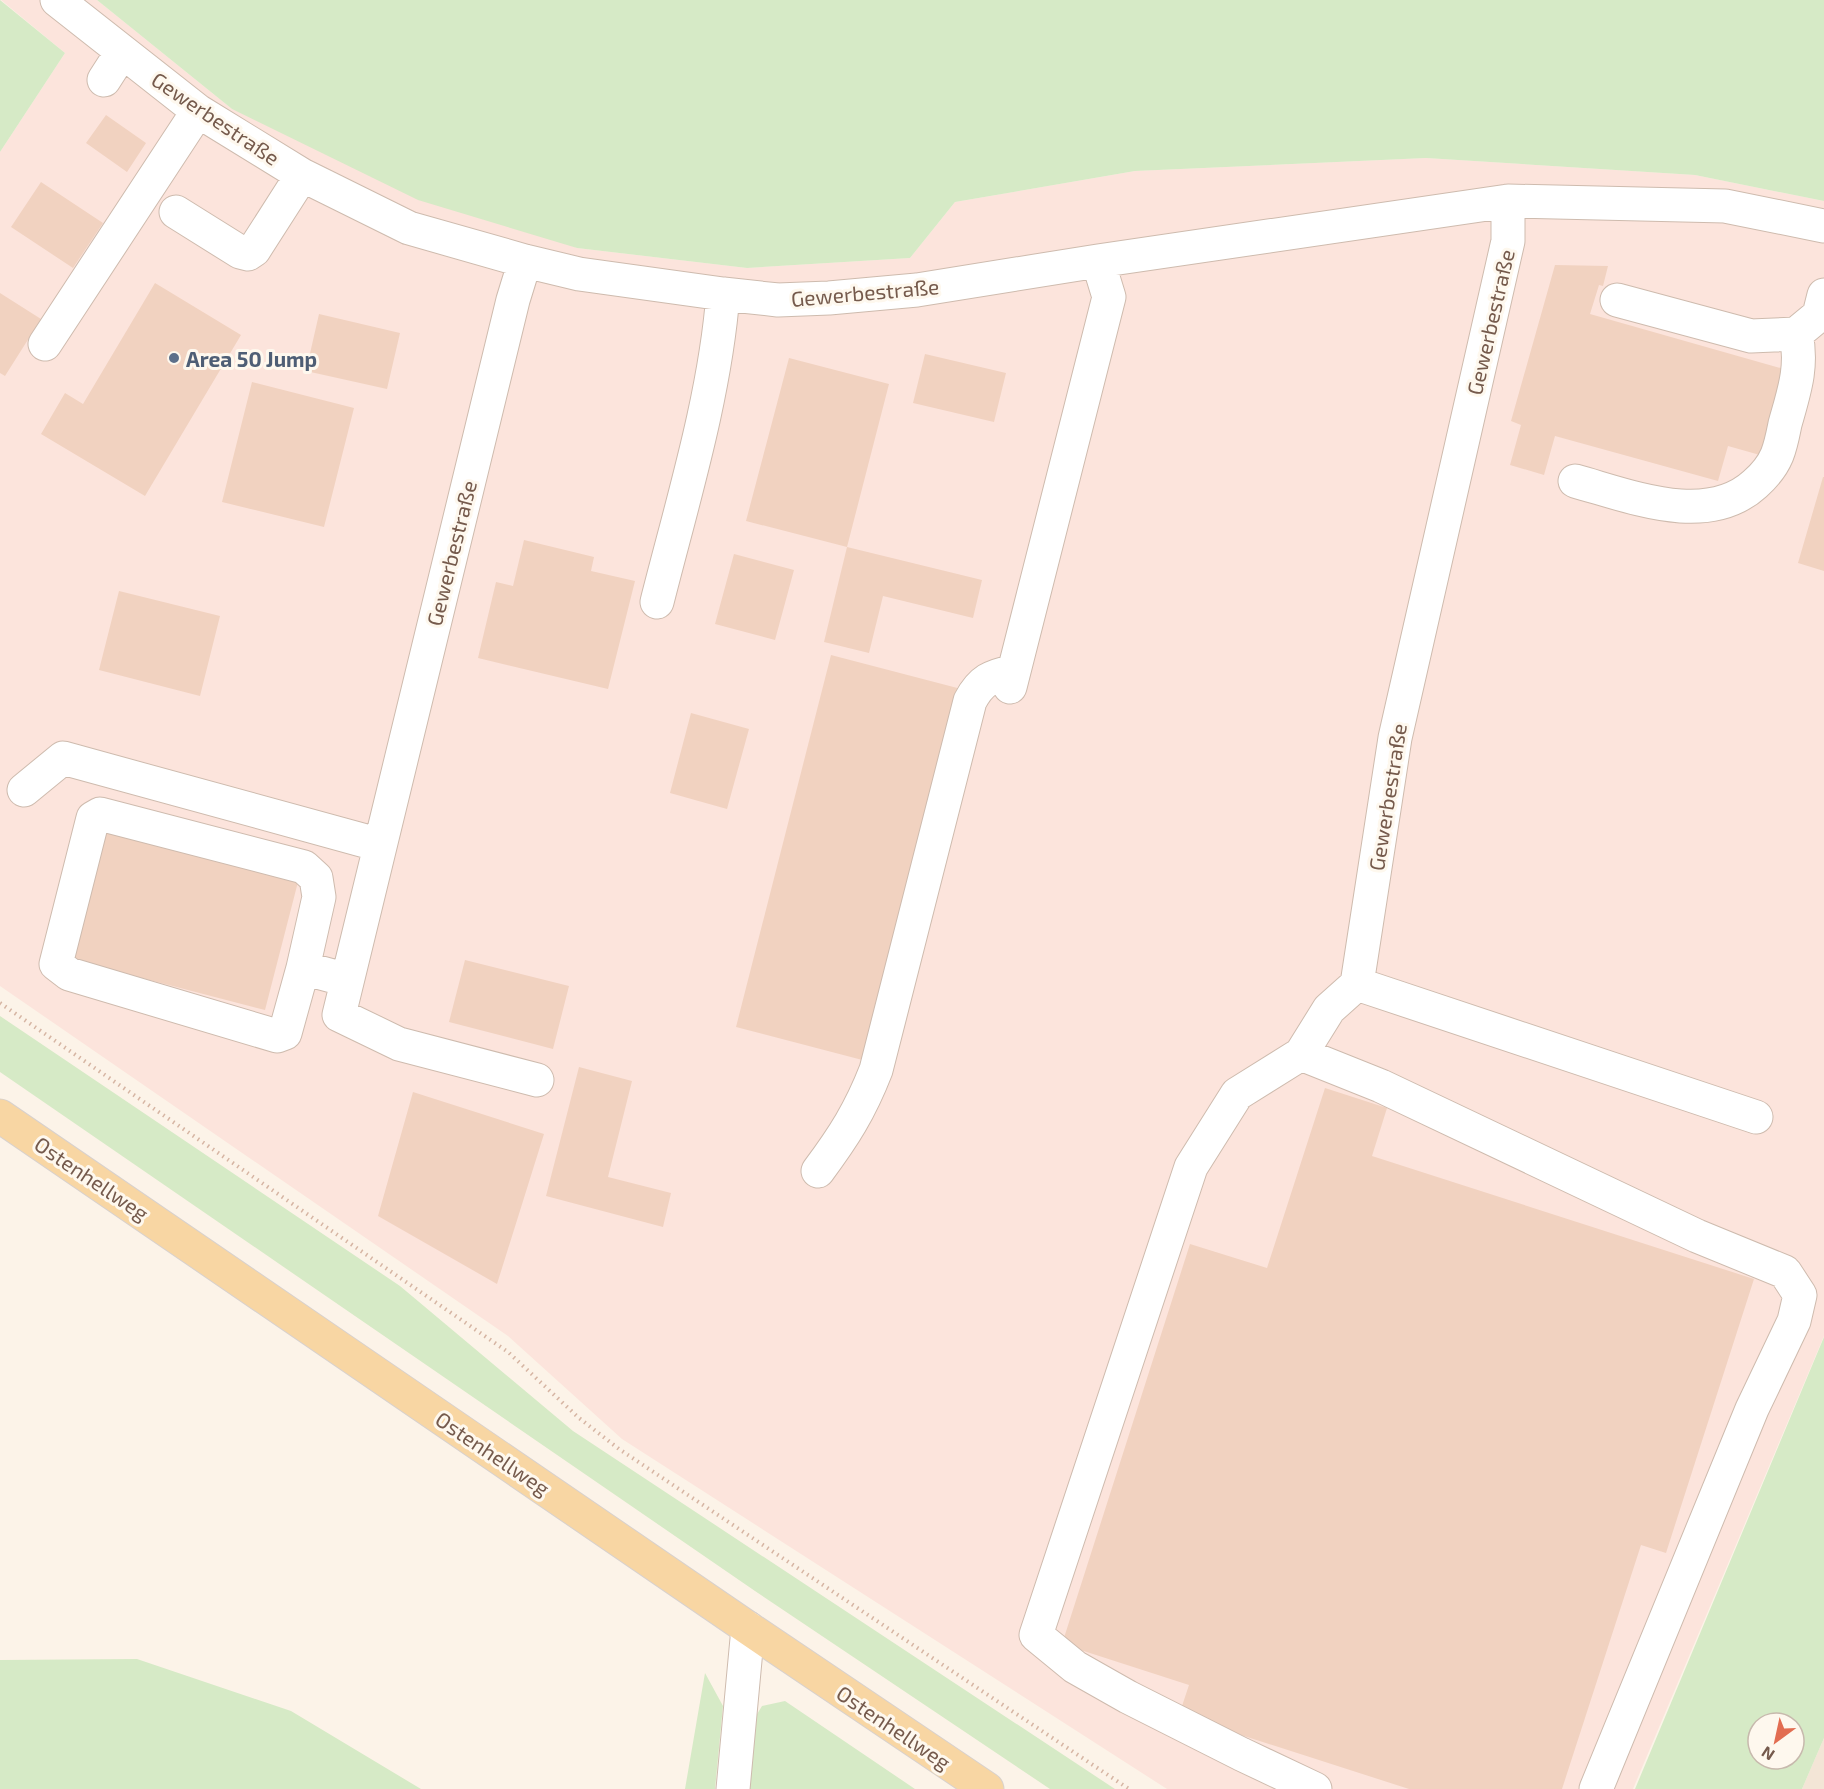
<svg xmlns="http://www.w3.org/2000/svg" width="1824" height="1789" viewBox="0 0 1824 1789" font-family="'Exo 2',sans-serif">
<rect width="100%" height="100%" fill="#fcf3e8"/>
<path fill="#f3e5d6" d="M 1824,1738 L 1824,1789 L 1802,1789 Z"/>
<path fill="#fce4dc" d="M 1,0 L 97,0 L 232,109 L 577,248 L 747,268 L 910,258 L 955,202 L 1135,171 L 1426,158 L 1695,175 L 1824,201 L 1824,1336 L 1633,1789 L 1167,1789 L 622,1439 L 508,1336 L 0,986 L 0,152 L 65,53 Z"/>
<path fill="#d6eac6" fill-rule="evenodd" d="M 0,0 L 65,53 L 0,152 Z
M 97,0 L 1824,0 L 1824,201 L 1695,175 L 1426,158 L 1135,171 L 955,202 L 910,258 L 747,268 L 577,248 L 418,200 L 232,109 Z
M 0,1016 L 400,1286 L 573,1431 L 1115,1789 L 1050,1789 L 755,1591 L 0,1072 Z
M 1824,1337 L 1824,1738 L 1802,1789 L 1635,1789 ZM 1758,1723 L 1794,1723 L 1794,1759 L 1758,1759 Z
M 137,1659 L 291,1711 L 421,1789 L 0,1789 L 0,1660 Z
M 705,1673 L 723,1706 L 715,1789 L 685,1789 Z
M 785,1701 L 915,1789 L 742,1789 L 748,1729 L 762,1706 Z"/>
<path fill="#f1d2c0" d="M 106,115 L 146,143 L 127,172 L 86,143 Z
M 41,182 L 103,223 L 73,268 L 11,227 Z
M 1555,265 L 1608,266 L 1603,286 L 1599,285 L 1590,314 L 1791,371 L 1767,457 L 1728,446 L 1718,481 L 1555,436 L 1544,475 L 1510,465 L 1521,425 L 1511,421 Z
M 155,283 L 241,335 L 145,496 L 41,434 L 65,393 L 83,404 Z
M 0,293 L 41,319 L 5,376 L 0,373 Z
M 319,314 L 400,333 L 387,389 L 306,371 Z
M 925,354 L 1006,373 L 994,422 L 913,403 Z
M 789,358 L 889,384 L 847,547 L 746,521 Z
M 252,382 L 354,408 L 324,527 L 222,502 Z
M 1823,477 L 1824,477 L 1824,571 L 1798,563 Z
M 524,540 L 594,557 L 591,571 L 635,581 L 608,689 L 478,658 L 496,582 L 513,586 Z
M 847,547 L 982,580 L 973,618 L 883,596 L 869,653 L 824,642 Z
M 734,554 L 794,570 L 775,640 L 715,624 Z
M 119,591 L 220,616 L 200,696 L 99,670 Z
M 831,655 L 965,690 L 870,1062 L 736,1027 Z
M 691,713 L 749,729 L 727,809 L 670,793 Z
M 103,828 L 299,878 L 265,1010 L 69,959 Z
M 465,960 L 569,986 L 553,1049 L 449,1022 Z
M 579,1067 L 632,1081 L 608,1177 L 671,1193 L 663,1227 L 546,1196 Z
M 1325,1088 L 1387,1108 L 1372,1156 L 1754,1279 L 1666,1553 L 1641,1545 L 1562,1789 L 1409,1789 L 1179,1715 L 1189,1685 L 1062,1644 L 1190,1244 L 1267,1268 Z
M 413,1092 L 544,1134 L 497,1284 L 378,1216 Z"/>
<g fill="none" stroke-linecap="round" stroke-linejoin="round">
<g stroke="#cebbae" stroke-width="35">
<path id="minor" d="M 57,0 L 198,111 L 302,175 L 409,228 L 525,261 L 579,274 L 723,294 L 778,300 L 829,298 L 917,290 L 1098,261 L 1508,201 L 1725,206 L 1824,226
M 104,80 L 122,52
M 1508,201 L 1508,241 L 1395,738 L 1357,984 L 1756,1117
M 176,212 L 240,252 L 248,254 L 254,250 L 302,175
M 525,261 L 513,300 L 339,1015 L 399,1044 L 537,1080
M 1617,300 L 1751,336 L 1796,334 L 1819,315 L 1824,295
M 45,344 L 198,111
M 1575,481 C 1630,496 1707,528 1755,484 C 1764,476 1772,467 1777,455 C 1781,445 1783,434 1785,424 C 1794,392 1803,367 1796,334
M 657,602 C 682,503 715,397 723,294
M 1010,687 L 1109,297 L 1098,261
M 24,790 L 63,758 L 380,845
M 303,968 L 319,897 L 316,878 L 304,867 L 100,814 L 93,818 L 56,964 L 69,974 L 277,1036 L 285,1033 L 303,968 L 347,980
M 1301,1054 L 1381,1086 L 1697,1236 L 1785,1272 L 1800,1295 L 1794,1321 L 1752,1409 L 1596,1789
M 818,1171 C 844,1136 860,1111 876,1070 L 970,701 C 981,680 991,676 1014,671
M 733,1789 L 748,1628
M 1315,1789 L 1241,1754 L 1128,1697 L 1075,1667 L 1036,1635 L 1191,1167 L 1237,1094 L 1301,1054 L 1329,1009 L 1357,984"/>
</g>
<g stroke="#d8d1cd" stroke-width="35">
<path id="major" d="M 0,1116 L 748,1628 L 987,1789"/>
</g>
<path stroke="#d6b5a3" stroke-width="4" stroke-dasharray="1.5 4.5" stroke-linecap="butt" d="M 0,1003 L 508,1352 L 579,1418 L 619,1449 L 1129,1789"/>
<use href="#minor" stroke="#fff" stroke-width="33"/>
<use href="#major" stroke="#f8d6a3" stroke-width="33"/>
</g>
<circle fill="#5c6f8a" stroke="#fef8ee" stroke-width="2" cx="174" cy="358" r="6"/>
<g text-anchor="middle" dominant-baseline="central" stroke-width="6" stroke-linejoin="round" paint-order="stroke">
<g font-size="21" fill="#755a4c" stroke="#fef8ee">
<text transform="translate(216 118) rotate(34)">Gewerbestraße</text>
<text transform="translate(865 292) rotate(-5)">Gewerbestraße</text>
<text transform="translate(1490 322) rotate(-77)">Gewerbestraße</text>
<text transform="translate(451 553) rotate(-76)">Gewerbestraße</text>
<text transform="translate(1387 797) rotate(-81)">Gewerbestraße</text>
<text transform="translate(92 1178) rotate(34)">Ostenhellweg</text>
<text transform="translate(493 1453) rotate(34)">Ostenhellweg</text>
<text transform="translate(894 1727) rotate(34)">Ostenhellweg</text>
</g>
<g font-size="21" font-weight="bold" fill="#4e5e75" stroke="#fef8ee" text-anchor="start">
<text x="186" y="358">Area 50 Jump</text>
</g>
</g>
<g transform="translate(1776 1741) rotate(213)"><circle r="28" fill="#fef8ee" stroke="#c7b9ad" stroke-width="1.5"/>
<path d="M0-4.5L10 22L0 15L-10 22Z" fill="#e26d51"/>
<text y="-9" font-size="16" font-weight="bold" text-anchor="middle" fill="#755a4c">N</text>
</g>
</svg>
